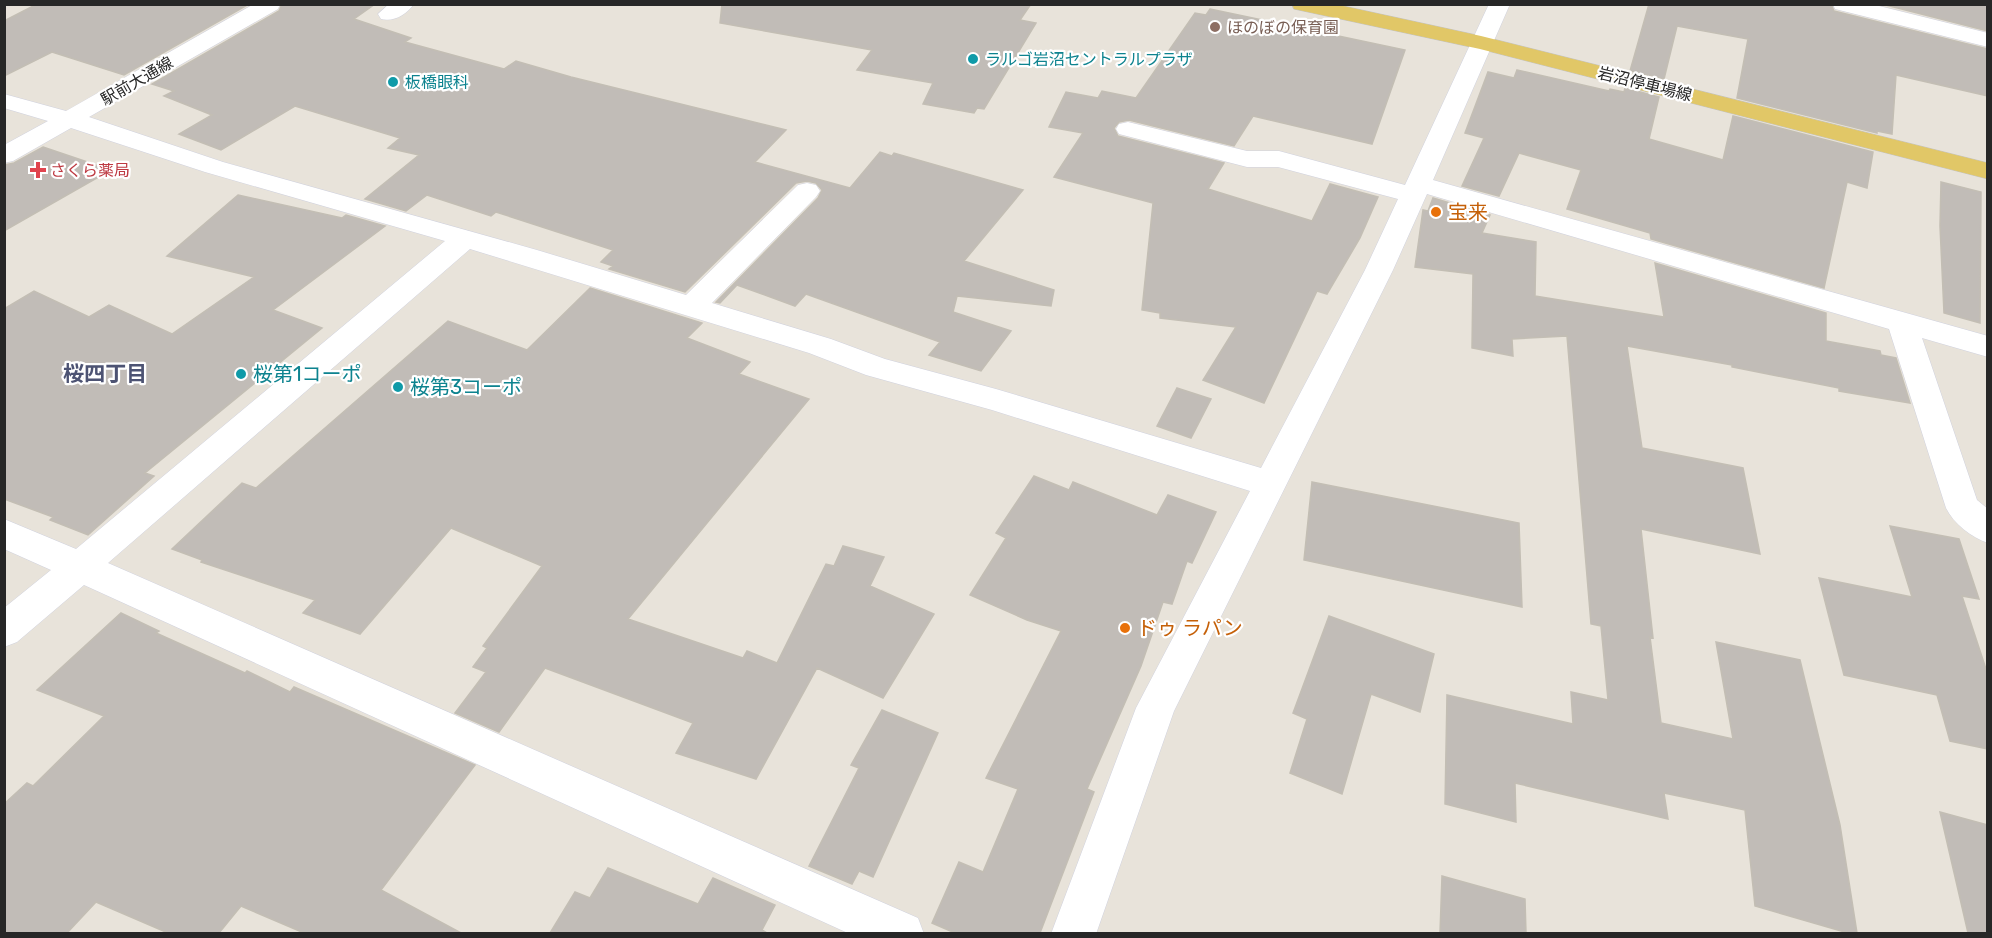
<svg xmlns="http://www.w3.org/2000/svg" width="1992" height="938" viewBox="0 0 1992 938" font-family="Rubik,'Noto Sans JP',sans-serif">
<rect width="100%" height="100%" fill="#e8e3da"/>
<path fill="#c1bcb7" stroke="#c3beb4" stroke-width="1.5" d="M 37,4 L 249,4 L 124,75 L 52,52 L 4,76 L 4,21 Z
M 282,4 L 375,4 L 354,19 L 411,38 L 405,42 L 504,69 L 516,61 L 571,77 L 786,130 L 755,162 L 850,188 L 880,152 L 892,156 L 894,153 L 1023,190 L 964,261 L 1054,290 L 1051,306 L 957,296 L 953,312 L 1011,331 L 981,371 L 929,355 L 940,342 L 806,294 L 795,306 L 737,285 L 720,303 L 716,302 L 818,198 L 822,190 L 816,183 L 807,181 L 796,183 L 685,292 L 609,269 L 613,266 L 601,262 L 613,250 L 496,212 L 491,216 L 427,195 L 406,211 L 365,199 L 419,155 L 388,148 L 400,138 L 295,106 L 221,150 L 179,134 L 212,115 L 164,96 L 174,91 L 152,84 L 279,11 Z
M 722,4 L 1031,4 L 1020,20 L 1036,23 L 984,109 L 977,108 L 974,113 L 923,104 L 933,83 L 857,70 L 872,50 L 720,23 Z
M 1649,4 L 1831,4 L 1834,11 L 1988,49 L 1988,96 L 1896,75 L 1892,134 L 1877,131 L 1877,133 L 1737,98 L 1748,39 L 1677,26 L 1664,79 L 1630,71 Z
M 1882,4 L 1988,4 L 1988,31 Z
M 1210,9 L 1405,50 L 1372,144 L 1253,116 L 1234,146 L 1129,120 L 1119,122 L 1114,128 L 1118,136 L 1224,163 L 1208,189 L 1312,221 L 1330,184 L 1378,197 L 1360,238 L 1327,294 L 1317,291 L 1264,403 L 1203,380 L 1236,327 L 1160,318 L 1160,313 L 1142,310 L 1153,203 L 1054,177 L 1083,133 L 1049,127 L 1066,92 L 1098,98 L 1102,91 L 1136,98 L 1195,13 L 1206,15 Z
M 1517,70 L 1609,91 L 1610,89 L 1624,92 L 1625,88 L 1659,97 L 1649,139 L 1723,160 L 1733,116 L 1873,152 L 1867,188 L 1847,182 L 1824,288 L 1651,239 L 1650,233 L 1567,209 L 1581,170 L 1519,153 L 1499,196 L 1462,186 L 1484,138 L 1465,133 L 1488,72 L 1514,78 Z
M 43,147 L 111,170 L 4,231 L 4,165 L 14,163 Z
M 1941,182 L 1981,192 L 1980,323 L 1944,313 L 1940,226 Z
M 238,195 L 342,218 L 346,215 L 385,226 L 273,310 L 322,328 L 145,473 L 154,476 L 88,535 L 50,520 L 53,517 L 4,499 L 4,309 L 34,291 L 89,317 L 109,305 L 172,334 L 254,277 L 167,256 Z
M 1433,198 L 1490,215 L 1482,233 L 1536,242 L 1535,296 L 1664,317 L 1655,263 L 1826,313 L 1826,341 L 1880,351 L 1881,355 L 1896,358 L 1910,403 L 1839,391 L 1839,388 L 1732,367 L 1732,365 L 1627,346 L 1642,448 L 1743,468 L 1760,554 L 1641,529 L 1653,638 L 1650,637 L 1661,723 L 1733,739 L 1716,642 L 1800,660 L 1840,825 L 1857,933 L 1848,933 L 1755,906 L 1745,810 L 1664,793 L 1668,819 L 1515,783 L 1516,822 L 1445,804 L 1447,695 L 1573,724 L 1571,692 L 1608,700 L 1601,626 L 1591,624 L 1567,336 L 1512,339 L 1513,356 L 1472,348 L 1473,274 L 1415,267 L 1423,210 L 1428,211 Z
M 590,288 L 702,323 L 687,338 L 750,362 L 739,374 L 809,399 L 628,619 L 743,658 L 747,651 L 777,663 L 826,564 L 834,566 L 843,546 L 884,557 L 870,586 L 934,614 L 883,698 L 817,668 L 756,779 L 676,753 L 693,723 L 545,668 L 499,732 L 455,713 L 486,672 L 473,667 L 487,648 L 483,646 L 542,566 L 451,528 L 360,634 L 303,613 L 315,600 L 201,562 L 202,560 L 172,549 L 242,483 L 256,488 L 448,321 L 527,350 Z
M 1177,388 L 1211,399 L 1191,438 L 1157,426 Z
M 1034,476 L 1069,490 L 1073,482 L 1157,515 L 1168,495 L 1216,512 L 1192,563 L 1187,561 L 1172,604 L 1163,602 L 1141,666 L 1087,789 L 1094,792 L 1040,933 L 955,933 L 932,923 L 959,862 L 983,872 L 1018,789 L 986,778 L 1061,631 L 1027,620 L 970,595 L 1006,538 L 996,533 Z
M 1312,482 L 1519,523 L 1522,607 L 1304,560 Z
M 1890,526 L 1959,539 L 1979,599 L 1962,596 L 1988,675 L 1988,749 L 1950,741 L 1937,695 L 1844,675 L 1819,578 L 1912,597 Z
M 121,613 L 159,631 L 156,633 L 245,673 L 247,671 L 290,692 L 294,687 L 475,765 L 381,890 L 461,933 L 304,933 L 241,906 L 219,933 L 168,933 L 96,902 L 67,933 L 4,933 L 4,804 L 27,783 L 33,786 L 104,716 L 37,690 Z
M 1329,616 L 1434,654 L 1420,712 L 1371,694 L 1342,794 L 1290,773 L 1307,719 L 1293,713 Z
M 882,710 L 938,733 L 873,877 L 859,871 L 852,884 L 809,866 L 859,768 L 851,765 Z
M 1940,812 L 1988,825 L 1988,933 L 1968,933 Z
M 608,868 L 698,904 L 713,878 L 775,905 L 762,930 L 767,933 L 550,933 L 575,892 L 590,898 Z
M 1442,876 L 1525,899 L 1526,933 L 1440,933 Z"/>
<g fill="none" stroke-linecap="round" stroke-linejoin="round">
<g stroke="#d0d2df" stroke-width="1">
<path id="minor" d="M 254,4 L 280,4 L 278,9 L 89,117 L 223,162 L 537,250 L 686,295 L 798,185 L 807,183 L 816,185 L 820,191 L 816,197 L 712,303 L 831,339 L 885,359 L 996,389 L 1261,468 L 1365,270 L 1398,199 L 1278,167 L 1247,167 L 1119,134 L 1116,129 L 1119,124 L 1128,122 L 1247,151 L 1279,151 L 1405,185 L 1489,4 L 1510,4 L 1433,180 L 1988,336 L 1988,357 L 1922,338 L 1977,500 L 1988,509 L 1988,543 C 1971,537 1954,524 1946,508 L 1889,329 L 1427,194 L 1393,270 L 1174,711 L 1096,934 L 1051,934 L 1136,708 L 1250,491 L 992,410 L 866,375 L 809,353 L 470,249 L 108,563 L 918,918 L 924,934 L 850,934 L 84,585 L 17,642 L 4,647 L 4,608 L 51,570 L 4,549 L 4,519 L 76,549 L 445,241 L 205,172 L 71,128 L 13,161 L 4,163 L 4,145 L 48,121 L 4,108 L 4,94 L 66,111 Z
M 389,4 L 414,4 C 406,15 394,22 381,19 L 378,14 Z
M 1833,4 L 1871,4 L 1988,33 L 1988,47 L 1835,9 Z"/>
</g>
<g stroke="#c3c3c3" stroke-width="1">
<path id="major" d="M 1292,4 L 1334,4 L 1481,36 L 1988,163 L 1988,179 L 1480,49 L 1294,9 Z"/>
</g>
<use href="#minor" fill="#fff" fill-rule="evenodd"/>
<use href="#major" fill="#e1c767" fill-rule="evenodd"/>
</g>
<circle fill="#8d6e63" stroke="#fff" stroke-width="2" cx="1215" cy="27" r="6"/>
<g fill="#0f9aa8" stroke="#fff" stroke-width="2">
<circle cx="973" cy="59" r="6"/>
<circle cx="393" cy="82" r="6"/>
<circle cx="241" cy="374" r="6"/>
<circle cx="398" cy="387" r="6"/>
</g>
<path fill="#e0444e" stroke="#fff" stroke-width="2" d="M35 161h6v6h6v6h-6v6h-6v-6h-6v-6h6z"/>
<g fill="#e8710a" stroke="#fff" stroke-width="2">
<circle cx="1436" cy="212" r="6"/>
<circle cx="1125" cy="628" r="6"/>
</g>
<g text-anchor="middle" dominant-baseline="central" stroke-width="4.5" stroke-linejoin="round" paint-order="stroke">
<g font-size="16" fill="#785e54" stroke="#fff" text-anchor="start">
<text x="1227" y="27">ほのぼの保育園</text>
</g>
<g font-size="16" fill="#0d838f" stroke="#fff" text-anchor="start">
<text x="985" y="59">ラルゴ岩沼セントラルプラザ</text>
<text x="405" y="82">板橋眼科</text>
</g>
<g font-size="16" fill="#272727" stroke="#fff">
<text transform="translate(137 81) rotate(-30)">駅前大通線</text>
<text transform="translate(1645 84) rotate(14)">岩沼停車場線</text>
</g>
<g font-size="16" fill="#be3a42" stroke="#fff" text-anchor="start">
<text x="50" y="170">さくら薬局</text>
</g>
<g font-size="20" fill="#c56008" stroke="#fff" text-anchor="start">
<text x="1448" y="212">宝来</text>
<text x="1137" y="628">ドゥ ラパン</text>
</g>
<g font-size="20" fill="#0d838f" stroke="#fff" text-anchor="start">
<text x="253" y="374">桜第1コーポ</text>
<text x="410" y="387">桜第3コーポ</text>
</g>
<g font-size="21" font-weight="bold" fill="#4d5373" stroke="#fff">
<text x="105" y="373">桜四丁目</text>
</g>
</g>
<rect width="1992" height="938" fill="none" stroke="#272727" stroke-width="12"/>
</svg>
